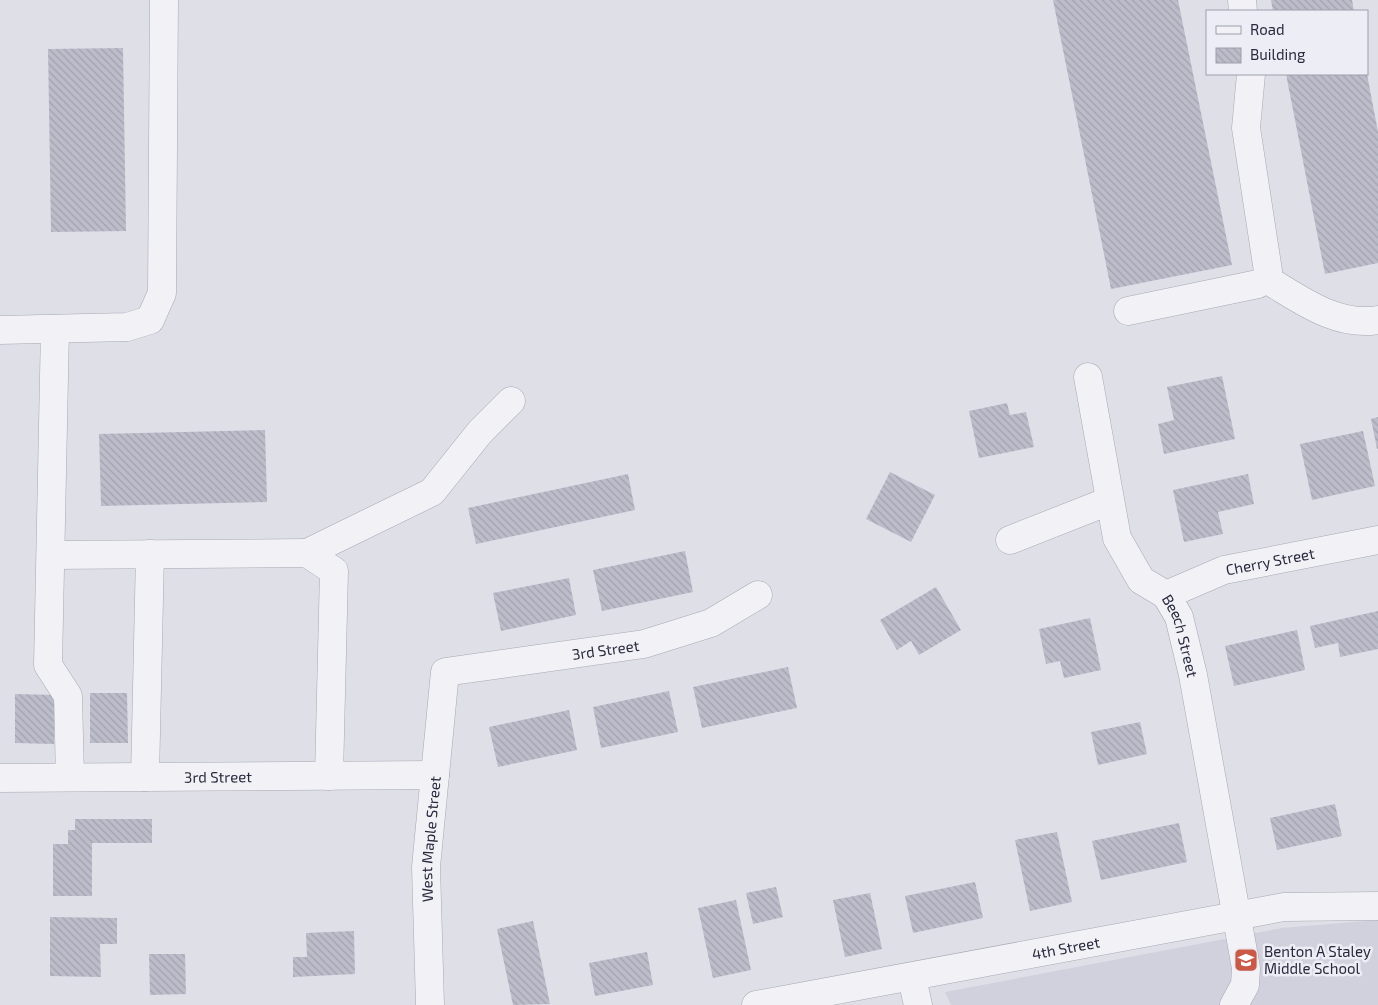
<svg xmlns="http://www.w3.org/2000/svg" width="1378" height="1005" viewBox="0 0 1378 1005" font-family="'Exo 2',sans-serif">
<defs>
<pattern id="building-back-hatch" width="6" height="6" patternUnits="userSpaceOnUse" patternTransform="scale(1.25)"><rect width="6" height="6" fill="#bcbdca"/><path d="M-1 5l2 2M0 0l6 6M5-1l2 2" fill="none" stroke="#a2a2ae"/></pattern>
</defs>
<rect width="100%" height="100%" fill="#dedfe7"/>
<path fill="#d0d1dc" d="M 1378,920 L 1378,1005 L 951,1005 L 945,992 L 1282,928 Z"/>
<path fill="url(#building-back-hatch)" d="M 1053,0 L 1178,0 L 1232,265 L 1111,289 Z
M 1271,0 L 1352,0 L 1354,11 L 1273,11 Z
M 123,48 L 126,231 L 51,232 L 48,49 Z
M 1286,74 L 1367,74 L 1378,132 L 1378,263 L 1325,274 Z
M 1222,376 L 1235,439 L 1164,454 L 1158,424 L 1174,420 L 1167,387 Z
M 1007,403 L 1010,415 L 1026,412 L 1034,447 L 979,458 L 969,411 Z
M 1378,417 L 1378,449 L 1377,449 L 1371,419 Z
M 265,430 L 267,502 L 101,506 L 99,434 Z
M 1363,431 L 1375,486 L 1312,500 L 1300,444 Z
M 890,472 L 935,495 L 911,542 L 866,519 Z
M 628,474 L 635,510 L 476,544 L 468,508 Z
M 1248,474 L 1254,504 L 1218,512 L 1223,534 L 1184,542 L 1173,490 Z
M 685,551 L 693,592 L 602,611 L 593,570 Z
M 569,578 L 576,615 L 501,631 L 493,593 Z
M 936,587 L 961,630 L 919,655 L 911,641 L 897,650 L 880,620 Z
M 1378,611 L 1378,649 L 1340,657 L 1338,643 L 1315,648 L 1310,626 Z
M 1090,618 L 1101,670 L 1064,678 L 1060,661 L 1046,664 L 1039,629 Z
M 1297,630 L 1305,670 L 1234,686 L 1225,646 Z
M 788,667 L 797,708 L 702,728 L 693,687 Z
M 669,691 L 678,732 L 601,748 L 593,707 Z
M 90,693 L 127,693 L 128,743 L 90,743 Z
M 15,694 L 55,695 L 54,744 L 15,743 Z
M 569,710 L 577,750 L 498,767 L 489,727 Z
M 1140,722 L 1147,754 L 1098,765 L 1091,732 Z
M 1335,804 L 1342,836 L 1277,850 L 1270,818 Z
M 75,819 L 152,819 L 152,843 L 92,843 L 92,896 L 53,896 L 53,844 L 68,844 L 68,830 L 75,830 Z
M 1179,823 L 1187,862 L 1101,880 L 1092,841 Z
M 1057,832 L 1072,902 L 1030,911 L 1015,840 Z
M 975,882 L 983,918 L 913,933 L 905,896 Z
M 776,887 L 783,917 L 753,924 L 746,893 Z
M 870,893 L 882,949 L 845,957 L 833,900 Z
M 736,900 L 751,970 L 713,978 L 698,908 Z
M 50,917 L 117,918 L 117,944 L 100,944 L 101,977 L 50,976 Z
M 533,921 L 550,1004 L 513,1005 L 497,929 Z
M 354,931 L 355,974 L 293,977 L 293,957 L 307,957 L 306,933 Z
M 647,952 L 653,985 L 595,996 L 589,963 Z
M 149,954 L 185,954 L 186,994 L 150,995 Z"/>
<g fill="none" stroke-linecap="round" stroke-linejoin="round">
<g stroke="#a7a8b4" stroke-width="29">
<g id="minor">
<path d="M 1242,0 L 1243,11"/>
<path d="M 1266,279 C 1300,299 1336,327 1378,320"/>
<path d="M 1128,311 L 1258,284 L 1266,279 L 1268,271 L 1246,128 L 1251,74"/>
<path d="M 55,329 L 48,665 L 68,696 L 70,777"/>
<path d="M 0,330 L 127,327 L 150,320 L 162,293 L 164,0"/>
<path id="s1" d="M 1088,377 L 1117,538 L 1141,580 L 1166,595 L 1179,617 L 1193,675 L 1246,968 L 1245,985 L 1234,1005"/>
<path d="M 1010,540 L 1109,501"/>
<path d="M 307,553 L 432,492 L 480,432 L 511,401"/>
<path d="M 51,555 L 307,553 L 334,571 L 329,776"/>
<path id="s2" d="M 1166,595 L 1224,570 L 1378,540"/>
<path d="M 145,777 L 150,554"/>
<path id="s3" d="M 0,778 L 435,775"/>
<path d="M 912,978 L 918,1005"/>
<path id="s4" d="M 430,1005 L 426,867 L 445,672 L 644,644 L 711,623 L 758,595"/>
<path id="s5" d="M 756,1005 L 1284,907 L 1378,906"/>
</g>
</g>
<use href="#minor" stroke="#f1f1f6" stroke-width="28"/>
</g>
<defs>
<g id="school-square" transform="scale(1.25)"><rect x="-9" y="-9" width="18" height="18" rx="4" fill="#c85a47" stroke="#edeef5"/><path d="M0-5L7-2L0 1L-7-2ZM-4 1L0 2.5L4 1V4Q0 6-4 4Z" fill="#fff"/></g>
</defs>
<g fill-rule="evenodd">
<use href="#school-square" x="1246" y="960"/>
</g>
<g text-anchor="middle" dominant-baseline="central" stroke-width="5" stroke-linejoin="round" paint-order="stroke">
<g font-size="15" fill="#28293d" stroke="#edeef5">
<text stroke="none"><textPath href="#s2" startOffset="110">Cherry Street</textPath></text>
<text stroke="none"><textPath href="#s1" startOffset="285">Beech Street</textPath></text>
<text stroke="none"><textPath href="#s4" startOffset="496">3rd Street</textPath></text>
<text stroke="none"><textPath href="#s3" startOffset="218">3rd Street</textPath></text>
<text stroke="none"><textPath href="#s4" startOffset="166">West Maple Street</textPath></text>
<text stroke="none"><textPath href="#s5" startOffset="315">4th Street</textPath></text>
</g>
<g font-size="15" fill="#28293d" stroke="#edeef5" text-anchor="start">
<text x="1264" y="951">Benton A Staley<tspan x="1264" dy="17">Middle School</tspan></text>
</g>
</g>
<rect x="1206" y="10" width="162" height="65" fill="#edeef5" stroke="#9e9fab"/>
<rect x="1216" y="26" width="25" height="8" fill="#f1f1f6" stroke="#9e9fab"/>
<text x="1250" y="35" font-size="15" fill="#28293d">Road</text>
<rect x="1216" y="48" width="25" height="15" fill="url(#building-back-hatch)" stroke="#9e9fab"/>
<text x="1250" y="60" font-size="15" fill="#28293d">Building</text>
</svg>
